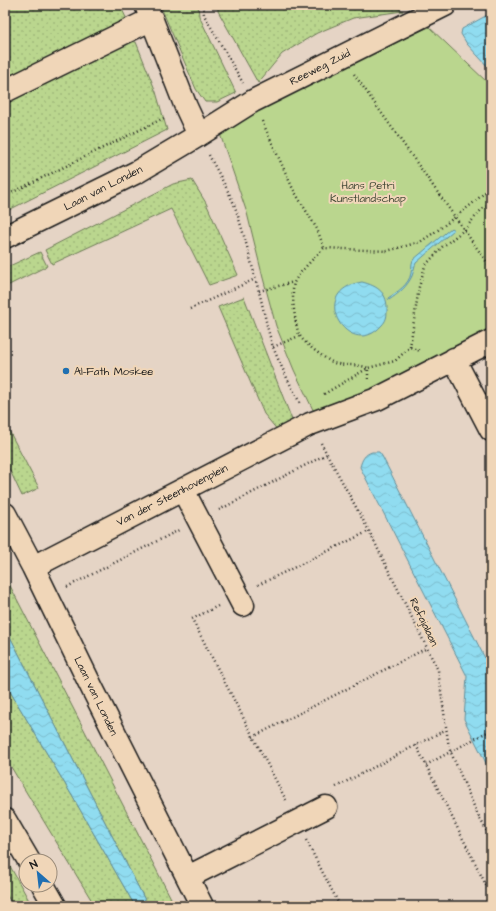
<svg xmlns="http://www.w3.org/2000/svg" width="496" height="911" viewBox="0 0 496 911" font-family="'Architects Daughter',sans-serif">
<defs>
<pattern id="grass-dots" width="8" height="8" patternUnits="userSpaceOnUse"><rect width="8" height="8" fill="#bad68e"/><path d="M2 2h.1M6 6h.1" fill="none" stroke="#9fb77a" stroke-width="1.8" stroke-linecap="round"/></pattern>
<pattern id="water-waves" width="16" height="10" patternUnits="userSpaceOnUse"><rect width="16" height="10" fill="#90dcf0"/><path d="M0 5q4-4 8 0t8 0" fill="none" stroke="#7cbccd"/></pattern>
</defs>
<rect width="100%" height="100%" fill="#e5d4c5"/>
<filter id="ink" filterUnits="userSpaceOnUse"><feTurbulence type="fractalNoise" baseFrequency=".025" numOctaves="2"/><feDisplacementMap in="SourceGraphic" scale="8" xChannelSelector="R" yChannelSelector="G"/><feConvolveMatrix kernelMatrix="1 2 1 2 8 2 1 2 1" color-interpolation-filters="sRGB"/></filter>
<g filter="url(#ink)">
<path fill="url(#grass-dots)" stroke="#6b7955" d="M 5,5 L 120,5 L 128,22 L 5,83 Z
M 160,5 L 198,5 L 199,16 L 236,93 L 217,102 L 205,102 L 196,89 Z
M 218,5 L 391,5 L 403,11 L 353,18 L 317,33 L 282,54 L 258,83 L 218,11 Z
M 125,40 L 136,42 L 156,92 L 167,130 L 5,212 L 5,101 Z
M 192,180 L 206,203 L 238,275 L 209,285 L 171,209 L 52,264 L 45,250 L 173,184 Z
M 40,252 L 47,266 L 5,287 L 5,268 Z
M 244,297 L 294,425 L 279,432 L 264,414 L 218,307 Z
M 5,423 L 39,488 L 22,496 L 5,460 Z
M 5,576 L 175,906 L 148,906 L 5,627 Z
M 5,683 L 74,799 L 135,906 L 95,906 L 5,757 Z
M 5,857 L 32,906 L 13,906 L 5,892 Z"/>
<path fill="#bad68e" stroke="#6b7955" d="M 429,27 L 487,82 L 491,84 L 491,334 L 370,395 L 315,414 L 294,370 L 276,326 L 263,278 L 247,213 L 219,131 L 250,110 Z"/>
<path fill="url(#water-waves)" stroke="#628f9b" d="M 491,13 L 491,72 L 489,68 L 467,44 L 461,34 L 462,29 Z
M 451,228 L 454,230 L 416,263 C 414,267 414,271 412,276 C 407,287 398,294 389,300 L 388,298 C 397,292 409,285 411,273 C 412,268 411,265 413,260 Z
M 362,282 C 378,286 388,293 387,311 C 387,317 386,321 382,325 C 350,363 305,291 362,282 Z
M 372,452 L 379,452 L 382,456 L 491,670 L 491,773 L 464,719 L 467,676 L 360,467 C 362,459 365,454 372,452 Z
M 5,627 L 148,906 L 135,906 L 74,799 L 5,683 Z"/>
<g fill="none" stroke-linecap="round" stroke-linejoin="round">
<g stroke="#1c1c1c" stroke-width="25">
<path id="minor" d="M 146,5 L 186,107 L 199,135
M 5,91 L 152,19
M 5,237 L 137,172 L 199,135 L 253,101 L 445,5
M 454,359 L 491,430
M 183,490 L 243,605
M 5,514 L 33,567 L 93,690 L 202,906
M 33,567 L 310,424 L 377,399 L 491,341
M 188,877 L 326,807"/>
</g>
<g stroke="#1c1c1c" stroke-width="25">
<path id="highway" d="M 5,820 L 29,861
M 43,885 L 55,906"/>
</g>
<path stroke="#1c1c1c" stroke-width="2.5" stroke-dasharray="1 3" stroke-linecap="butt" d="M 203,5 L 204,15 L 243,83
M 354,74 L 491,268
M 262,121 L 293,189 L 317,229 L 324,248
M 209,155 C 217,171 227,188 234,204 C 244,233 251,262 259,292 C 264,310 267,329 273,347 C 281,367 291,386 301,405
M 5,196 L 166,117
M 259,291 L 294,282
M 190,309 L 255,279
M 273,347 L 299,336
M 410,347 L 419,287 L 425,266 L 442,247 L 464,230 L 482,209 L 491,204
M 368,379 L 368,368 C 357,363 341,367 332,362 C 324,358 302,342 299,334 C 295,324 291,293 294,283 C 297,274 317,255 324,248 L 387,251 L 420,242 L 438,230 L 472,204 L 491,187
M 324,394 L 368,368 L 395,361 L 410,347 L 420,351
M 321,443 L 369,531 L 438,670 L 449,748 L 477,813 L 491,839
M 5,485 L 9,492
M 219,510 L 327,454
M 258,585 L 369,531
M 67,587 L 179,530
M 218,606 L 192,619 L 287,802
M 253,737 L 427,648
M 416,745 L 491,895
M 426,765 L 491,730
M 336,787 L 445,730
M 306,840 L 340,906"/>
<use href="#minor" stroke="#f0d6b8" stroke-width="22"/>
<use href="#highway" stroke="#f0d6b8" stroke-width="22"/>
</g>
</g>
<circle fill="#1f6fb2" stroke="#f0d6b8" stroke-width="1.5" cx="66" cy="371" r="4"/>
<g text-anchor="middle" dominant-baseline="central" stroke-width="4" stroke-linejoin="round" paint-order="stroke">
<g font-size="11" fill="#1c1c1c" stroke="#f0d6b8">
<text transform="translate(320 67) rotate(-27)">Reeweg Zuid</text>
<text transform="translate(103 188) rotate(-27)">Laan van Londen</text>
<text transform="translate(172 495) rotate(-27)">Van der Steenhovenplein</text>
<text transform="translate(424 622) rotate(64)">Refajalaan</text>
<text transform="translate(96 696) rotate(64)">Laan van Londen</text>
</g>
<g font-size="11" fill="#444a38" stroke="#f0d6b8">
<text x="368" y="185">Hans Petri<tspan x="368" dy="13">Kunstlandschap</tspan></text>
</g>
<g font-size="11" fill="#1c1c1c" stroke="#f0d6b8" text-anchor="start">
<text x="74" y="371">Al-Fath Moskee</text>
</g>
</g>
<rect width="496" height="911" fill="none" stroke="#f0d6b8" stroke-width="20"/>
<rect x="10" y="10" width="476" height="891" fill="none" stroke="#1c1c1c" stroke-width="1.5" filter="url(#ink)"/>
<g transform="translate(38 873) rotate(332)"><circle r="19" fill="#f0d6b8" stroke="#9b8c7a"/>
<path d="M0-3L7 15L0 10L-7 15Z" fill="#1f6fb2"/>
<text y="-6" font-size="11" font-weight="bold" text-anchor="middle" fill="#1c1c1c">N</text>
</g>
</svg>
